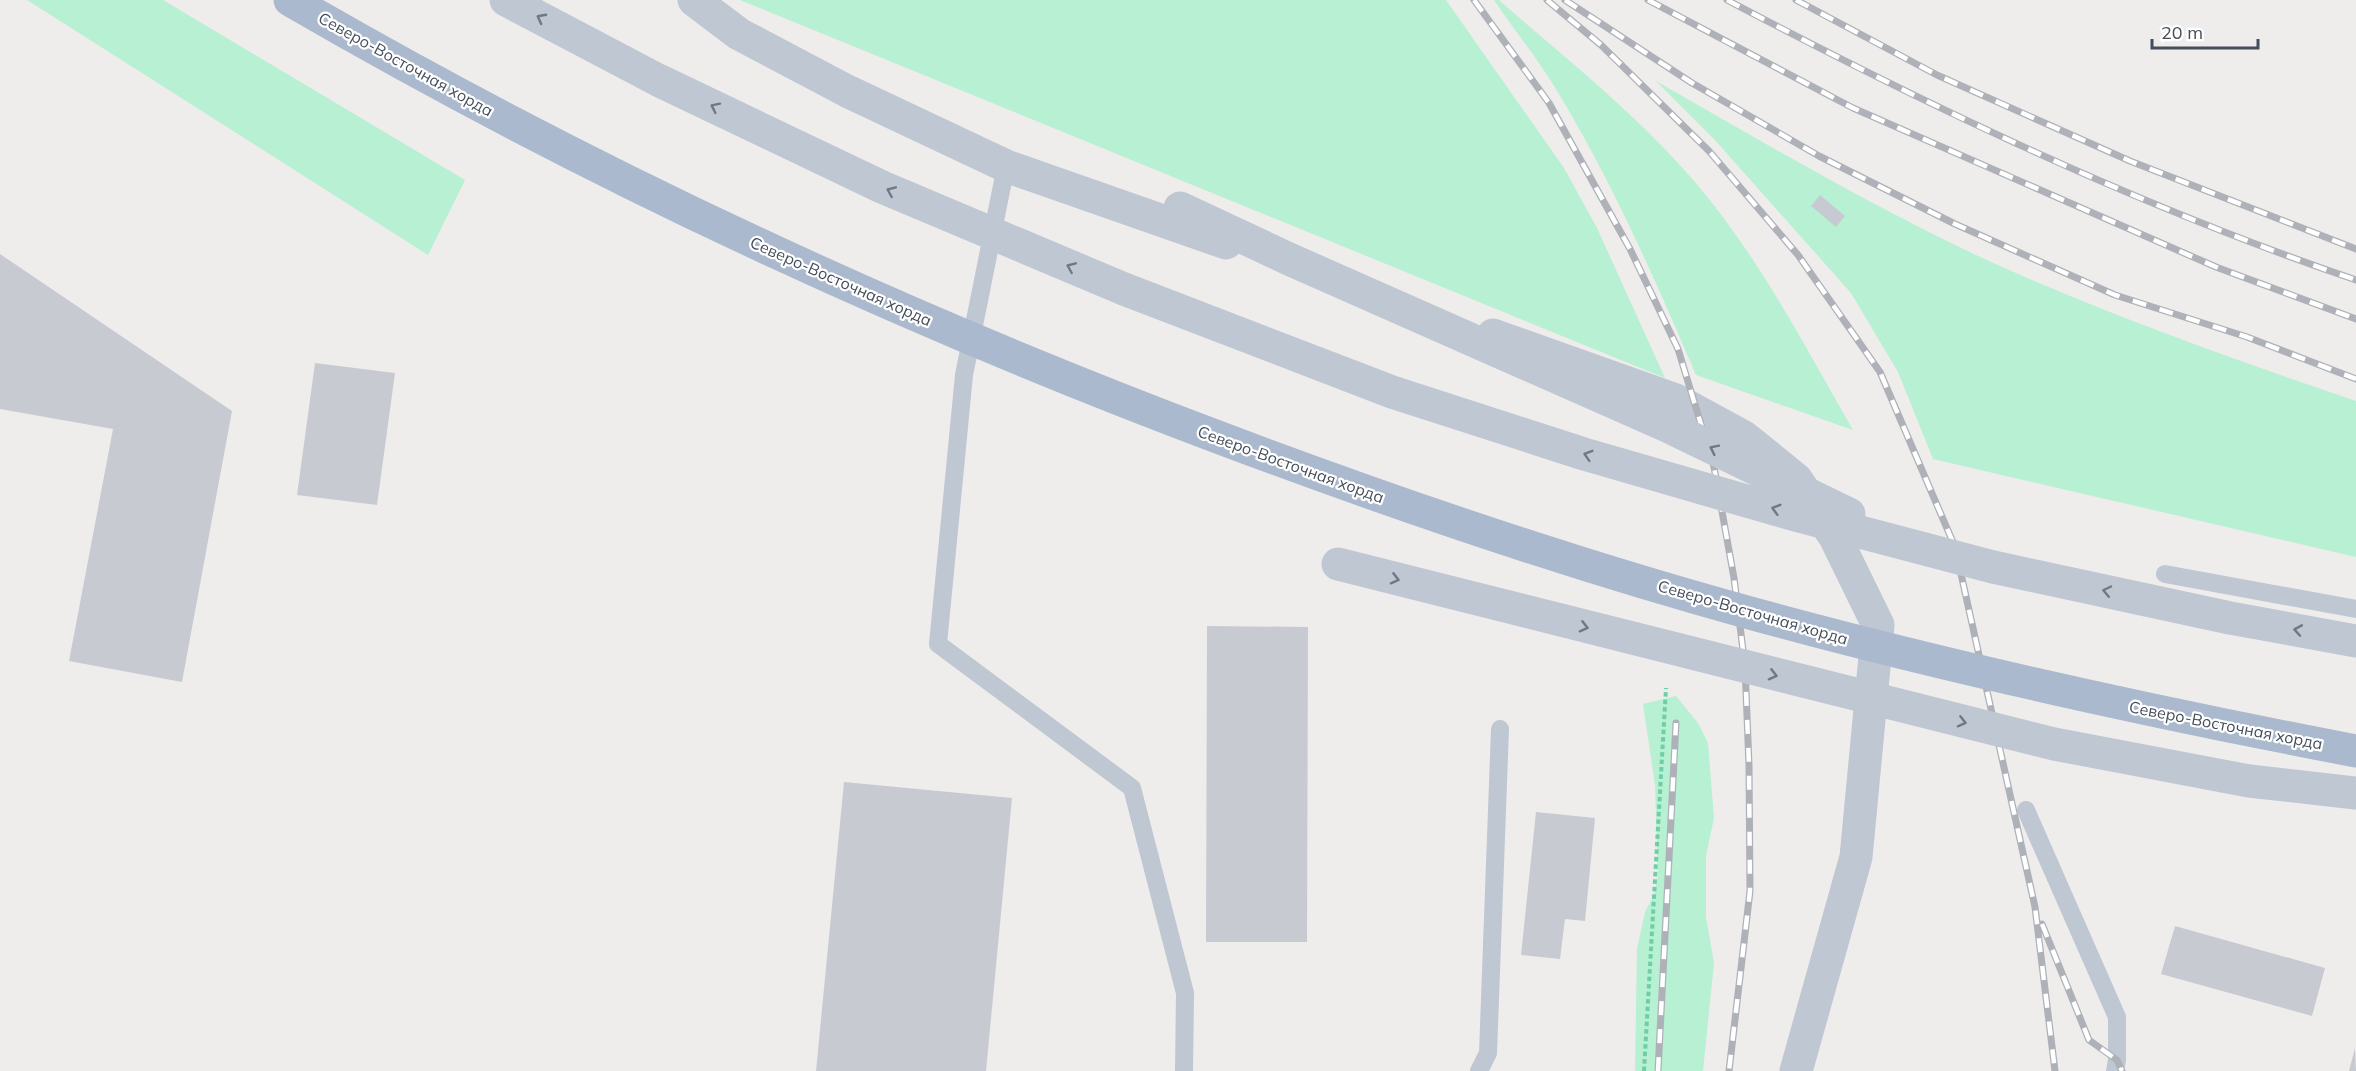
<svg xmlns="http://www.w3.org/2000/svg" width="2356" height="1071" viewBox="0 0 2356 1071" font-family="Mulish,sans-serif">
<rect width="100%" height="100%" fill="#efecec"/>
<path fill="#b7f0d2" d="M 27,0 L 163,0 L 465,180 L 428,255 Z
M 740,0 L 1446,0 L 1564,168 L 1597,228 L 1665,378 Z
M 1494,0 L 1499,0 C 1565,58 1638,115 1695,182 C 1759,257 1804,345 1853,430 L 1696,375 C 1655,279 1613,184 1559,94 C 1540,62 1515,31 1494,0 Z
M 1656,81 C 1766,144 1876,209 1991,262 C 2110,316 2233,359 2356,401 L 2356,557 L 1933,459 L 1898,372 L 1851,293 L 1714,139 Z
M 1676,696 L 1698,723 L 1708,743 L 1714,818 L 1706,856 L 1706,917 L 1714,963 L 1703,1071 L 1635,1071 L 1637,949 L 1645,912 L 1654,895 L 1658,875 L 1655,785 L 1643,704 Z"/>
<path fill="#c8cad2" d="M 1820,195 L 1845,216 L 1836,227 L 1811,206 Z
M 0,254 L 232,411 L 182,682 L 69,661 L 113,429 L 0,409 Z
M 315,363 L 395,373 L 377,505 L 297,495 Z
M 1207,626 L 1308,627 L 1307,942 L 1206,942 Z
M 844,782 L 1012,798 L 986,1071 L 816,1071 Z
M 1536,812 L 1595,818 L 1585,921 L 1565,919 L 1560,959 L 1521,955 Z
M 2175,926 L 2325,968 L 2312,1016 L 2161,974 Z
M 2355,1048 L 2356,1071 L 2349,1071 Z"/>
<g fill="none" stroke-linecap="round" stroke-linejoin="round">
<path stroke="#6ecfa7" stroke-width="4" stroke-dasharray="4.5 3" stroke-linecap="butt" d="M 1644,1071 L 1666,688"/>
<path stroke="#bec7d2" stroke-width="18" d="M 1006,166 L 964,375 L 938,644 L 1132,788 L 1185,993 L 1184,1071
M 2165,574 L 2356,609
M 2026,810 L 2117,1017 L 2117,1060 L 2115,1071
M 1479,1071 L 1488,1053 L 1500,729"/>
<path stroke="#bec7d2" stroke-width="33" d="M 694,0 L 739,34 L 847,91 L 1006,166 L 1226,243
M 1493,335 L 1676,400 L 1744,437 L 1796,479 L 1835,537 L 1878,625 L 1856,857 L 1796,1071"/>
<g stroke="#aeb1b7" stroke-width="7">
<path id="rail" d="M 1474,0 L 1549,103 L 1630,249 L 1678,349 L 1714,467 L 1734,578 L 1745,666 L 1749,765 L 1750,891 L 1729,1071
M 1547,0 L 1601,45 L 1709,151 L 1798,255 L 1880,372 L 1955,547 L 2035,907 L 2055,1071
M 1565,0 L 1692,83 L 1819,156 L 1955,224 L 2115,295 L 2247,337 L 2356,379
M 1648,0 L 1853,108 L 2216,267 L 2356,319
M 1727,0 C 1930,107 2138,206 2356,280
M 1796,0 L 1937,75 L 2130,161 L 2356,249
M 2042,924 L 2089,1040 L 2117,1060 L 2122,1071
M 1658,1071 L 1676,723"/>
</g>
<use href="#rail" stroke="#fff" stroke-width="4.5" stroke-dasharray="14" stroke-linecap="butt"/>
<path stroke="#bec7d2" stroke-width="33" d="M 506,0 L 658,80 L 882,187 L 1124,289 L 1392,392 L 1584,454 L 1788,513 L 1993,567 L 2230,618 L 2356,641
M 1180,208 L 1289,259 L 1667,426 L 1849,514
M 1338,564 L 2054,744 L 2249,781 L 2356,793"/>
<path stroke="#aab9cd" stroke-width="33" d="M 290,0 C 588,173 901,318 1223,439 C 1396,504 1571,564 1750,613 C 1950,668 2152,712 2356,751"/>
</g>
<defs><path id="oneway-chevron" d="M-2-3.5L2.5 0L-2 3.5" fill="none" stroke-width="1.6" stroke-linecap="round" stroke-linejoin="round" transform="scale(1.5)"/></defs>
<g stroke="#6f7884">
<use href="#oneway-chevron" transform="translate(541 18) rotate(-152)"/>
<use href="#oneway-chevron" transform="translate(715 107) rotate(-154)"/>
<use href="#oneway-chevron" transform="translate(891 191) rotate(-157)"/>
<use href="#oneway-chevron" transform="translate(1071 267) rotate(-157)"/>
<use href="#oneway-chevron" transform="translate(1714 449) rotate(-154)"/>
<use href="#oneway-chevron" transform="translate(1588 455) rotate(-163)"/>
<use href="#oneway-chevron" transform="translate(1776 509) rotate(-164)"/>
<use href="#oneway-chevron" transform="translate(1395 579) rotate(14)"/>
<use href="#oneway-chevron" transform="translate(2107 591) rotate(-168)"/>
<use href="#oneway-chevron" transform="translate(1584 627) rotate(14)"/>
<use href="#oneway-chevron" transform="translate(2298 630) rotate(-170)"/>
<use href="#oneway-chevron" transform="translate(1773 675) rotate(14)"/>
<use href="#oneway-chevron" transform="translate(1962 722) rotate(14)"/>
</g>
<g text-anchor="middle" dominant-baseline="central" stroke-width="4.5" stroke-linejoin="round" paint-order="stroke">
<g font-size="16" fill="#444e5a" stroke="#fff">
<text transform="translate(406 64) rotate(29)">Северо-Восточная хорда</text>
<text transform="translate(841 281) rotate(24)">Северо-Восточная хорда</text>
<text transform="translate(1291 464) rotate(20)">Северо-Восточная хорда</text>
<text transform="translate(1753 612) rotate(16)">Северо-Восточная хорда</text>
<text transform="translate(2226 725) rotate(11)">Северо-Восточная хорда</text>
</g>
</g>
<path d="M2152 39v9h106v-9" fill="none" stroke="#444e5a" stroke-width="3"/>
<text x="2161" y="39" font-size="18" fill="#444e5a" stroke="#ffffff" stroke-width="4.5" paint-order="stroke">20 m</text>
</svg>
